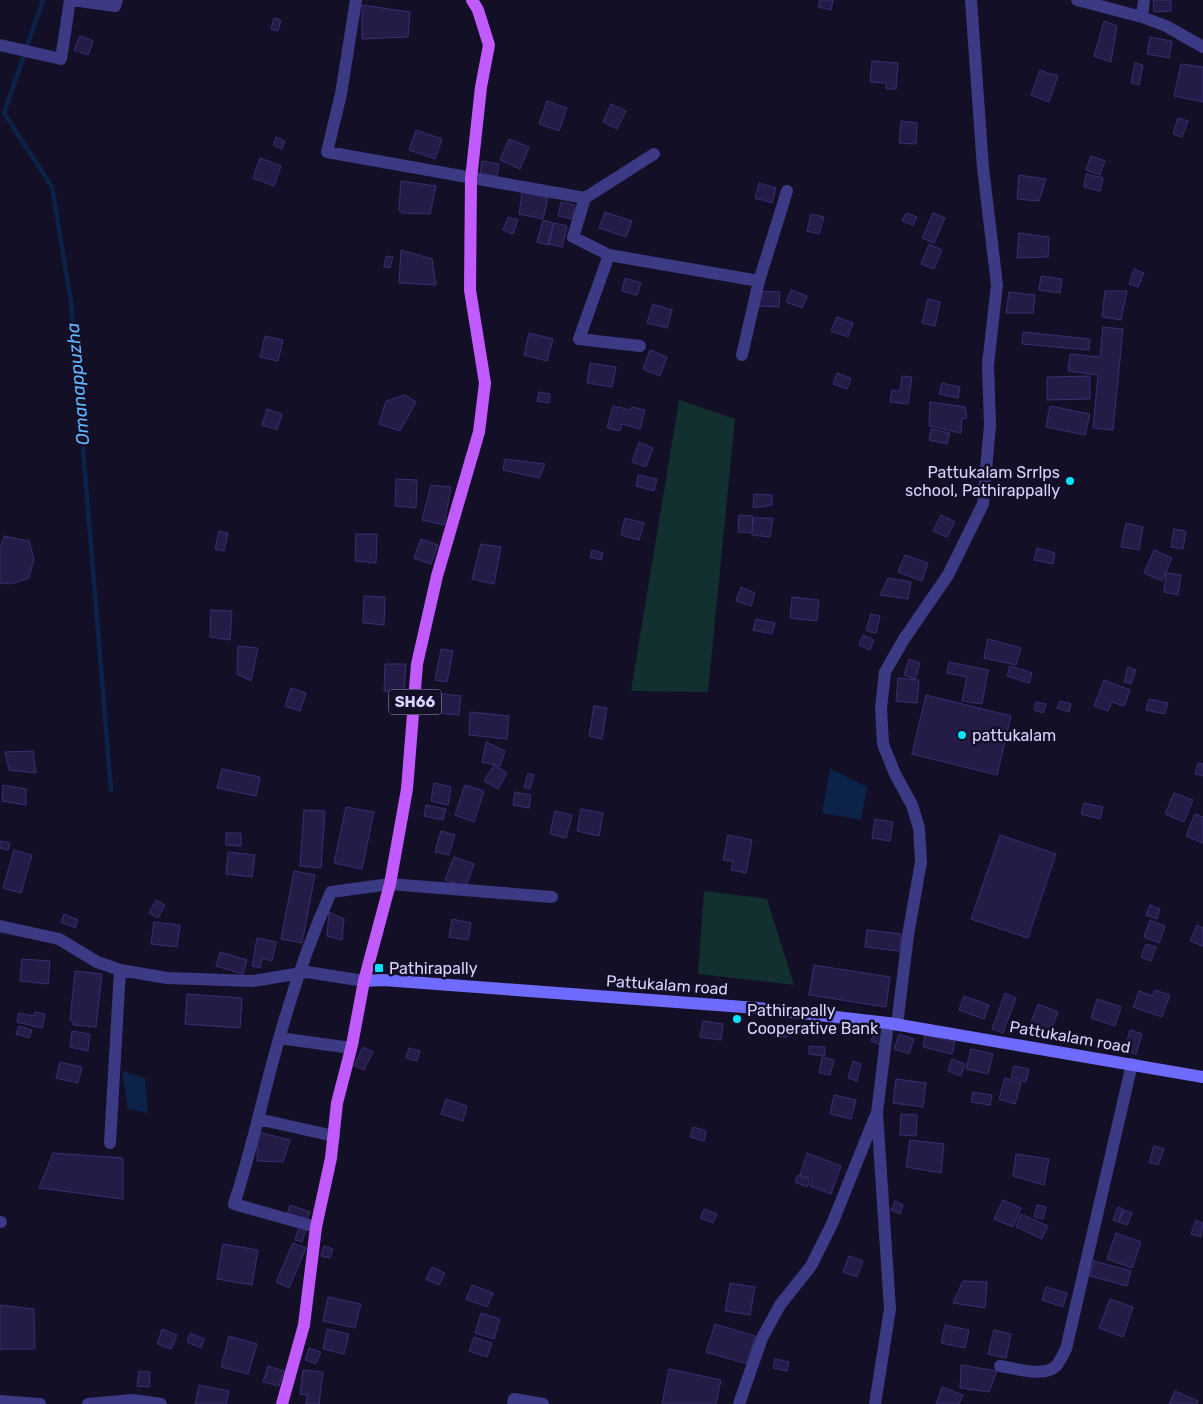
<svg xmlns="http://www.w3.org/2000/svg" width="1203" height="1404" viewBox="0 0 1203 1404" font-family="Rubik,sans-serif">
<rect width="100%" height="100%" fill="#130f26"/>
<path fill="#12302f" d="M 679,400 L 735,419 L 708,692 L 631,691 Z
M 704,891 L 767,899 L 794,985 L 698,974 Z"/>
<path fill="#0c2248" d="M 830,768 L 867,787 L 861,820 L 822,813 Z
M 122,1071 L 145,1078 L 148,1113 L 128,1109 Z"/>
<g fill="none" stroke-linecap="round" stroke-linejoin="round">
<path stroke="#0c2248" stroke-width="4.5" d="M 43,0 L 4,113 L 52,187 L 71,302 L 111,790"/>
</g>
<path fill="#241b47" stroke="#3b2d73" d="M 820,0 L 833,0 L 831,10 L 818,7 Z
M 1153,0 L 1171,0 L 1171,11 L 1154,12 Z
M 362,5 L 410,12 L 408,37 L 362,39 Z
M 274,18 L 281,20 L 278,31 L 271,29 Z
M 1104,21 L 1117,26 L 1111,62 L 1094,56 Z
M 80,36 L 93,41 L 88,55 L 74,50 Z
M 1150,37 L 1172,41 L 1169,58 L 1147,54 Z
M 872,61 L 898,63 L 896,89 L 886,89 L 886,83 L 870,82 Z
M 1135,63 L 1143,65 L 1139,85 L 1131,83 Z
M 1181,64 L 1203,67 L 1203,102 L 1174,96 Z
M 1040,70 L 1058,76 L 1049,102 L 1031,95 Z
M 547,101 L 567,108 L 559,131 L 539,124 Z
M 611,104 L 626,111 L 617,129 L 603,122 Z
M 1178,118 L 1188,121 L 1182,137 L 1173,134 Z
M 901,121 L 917,123 L 916,144 L 899,143 Z
M 416,130 L 442,139 L 435,159 L 409,150 Z
M 276,137 L 285,141 L 282,149 L 273,145 Z
M 509,139 L 529,147 L 520,169 L 500,160 Z
M 1091,156 L 1105,161 L 1100,175 L 1086,170 Z
M 260,158 L 281,166 L 274,186 L 253,178 Z
M 482,161 L 499,164 L 497,177 L 480,174 Z
M 1086,174 L 1103,178 L 1100,191 L 1084,187 Z
M 1019,175 L 1046,179 L 1039,201 L 1017,199 Z
M 401,181 L 436,186 L 430,214 L 402,213 L 399,210 Z
M 759,183 L 776,188 L 772,203 L 755,198 Z
M 522,192 L 548,198 L 543,219 L 519,214 Z
M 561,202 L 575,205 L 572,219 L 558,216 Z
M 605,212 L 632,221 L 626,237 L 599,228 Z
M 906,213 L 917,217 L 913,225 L 902,221 Z
M 933,213 L 945,218 L 934,243 L 922,238 Z
M 811,214 L 824,217 L 819,234 L 807,231 Z
M 508,217 L 518,220 L 513,234 L 503,230 Z
M 543,220 L 553,223 L 548,245 L 537,242 Z
M 554,223 L 567,226 L 562,247 L 549,244 Z
M 1019,233 L 1049,237 L 1048,257 L 1017,258 Z
M 929,244 L 942,250 L 934,269 L 921,264 Z
M 401,250 L 432,259 L 436,285 L 399,283 Z
M 386,256 L 393,257 L 390,268 L 384,267 Z
M 1134,269 L 1144,273 L 1138,287 L 1129,284 Z
M 1041,276 L 1062,279 L 1060,293 L 1039,290 Z
M 625,278 L 641,283 L 637,295 L 622,291 Z
M 791,290 L 807,296 L 802,308 L 786,302 Z
M 760,291 L 780,292 L 779,307 L 759,306 Z
M 1105,291 L 1127,291 L 1121,320 L 1102,317 Z
M 1009,292 L 1035,295 L 1033,313 L 1006,313 Z
M 928,299 L 940,302 L 935,326 L 922,323 Z
M 653,304 L 672,310 L 667,328 L 647,323 Z
M 837,317 L 853,323 L 848,337 L 831,331 Z
M 1103,327 L 1123,329 L 1113,430 L 1093,428 L 1098,375 L 1068,371 L 1070,354 L 1100,357 Z
M 1023,332 L 1090,339 L 1089,350 L 1022,344 Z
M 529,333 L 553,339 L 547,361 L 524,355 Z
M 265,336 L 283,340 L 278,361 L 260,357 Z
M 650,350 L 667,357 L 660,376 L 643,369 Z
M 590,363 L 616,367 L 612,387 L 587,383 Z
M 837,373 L 851,378 L 847,389 L 833,384 Z
M 902,376 L 912,377 L 908,404 L 890,402 L 892,390 L 900,391 Z
M 1090,376 L 1090,399 L 1047,400 L 1047,377 Z
M 942,383 L 960,387 L 958,398 L 939,394 Z
M 539,392 L 550,394 L 549,403 L 537,401 Z
M 405,395 L 416,402 L 400,431 L 379,424 L 386,401 Z
M 930,402 L 965,407 L 967,418 L 962,419 L 961,433 L 929,426 Z
M 613,406 L 631,410 L 632,407 L 645,410 L 640,429 L 622,424 L 620,431 L 607,428 Z
M 1050,406 L 1090,414 L 1085,435 L 1046,427 Z
M 267,409 L 282,414 L 277,430 L 262,425 Z
M 931,429 L 950,433 L 947,444 L 929,440 Z
M 639,442 L 653,448 L 646,467 L 632,462 Z
M 505,459 L 545,464 L 539,478 L 503,470 Z
M 638,475 L 657,479 L 654,491 L 636,486 Z
M 396,479 L 417,480 L 416,508 L 395,506 Z
M 431,485 L 451,487 L 444,525 L 422,520 Z
M 754,494 L 772,495 L 772,505 L 753,508 Z
M 739,515 L 753,516 L 752,533 L 738,532 Z
M 941,515 L 955,522 L 947,537 L 933,531 Z
M 625,518 L 644,523 L 639,540 L 621,535 Z
M 753,518 L 773,518 L 770,537 L 752,535 Z
M 1126,523 L 1143,527 L 1139,550 L 1121,547 Z
M 1174,529 L 1186,531 L 1183,549 L 1171,547 Z
M 219,531 L 228,533 L 224,551 L 215,549 Z
M 356,534 L 377,534 L 376,563 L 355,561 Z
M 4,536 L 29,541 L 34,559 L 29,578 L 11,584 L 0,583 L 0,549 Z
M 421,539 L 438,545 L 431,564 L 414,558 Z
M 481,544 L 501,547 L 494,584 L 472,579 Z
M 1037,548 L 1055,553 L 1053,564 L 1034,560 Z
M 592,550 L 603,553 L 601,560 L 590,557 Z
M 1154,550 L 1172,558 L 1162,581 L 1144,573 Z
M 905,555 L 928,563 L 922,581 L 898,572 Z
M 1166,573 L 1181,575 L 1178,595 L 1164,592 Z
M 888,578 L 911,582 L 908,599 L 880,595 Z
M 741,587 L 755,593 L 751,606 L 736,601 Z
M 364,596 L 385,597 L 384,625 L 363,623 Z
M 792,597 L 819,600 L 817,621 L 790,618 Z
M 211,610 L 232,611 L 230,640 L 210,637 Z
M 871,614 L 880,616 L 876,633 L 866,631 Z
M 756,619 L 775,623 L 772,634 L 753,630 Z
M 863,635 L 874,640 L 870,650 L 859,645 Z
M 988,639 L 1021,648 L 1016,665 L 984,658 Z
M 238,646 L 258,648 L 251,681 L 237,674 Z
M 441,649 L 453,651 L 447,682 L 435,680 Z
M 909,659 L 920,663 L 915,679 L 904,675 Z
M 949,662 L 988,670 L 982,704 L 962,701 L 967,677 L 947,673 Z
M 385,664 L 406,664 L 404,693 L 384,691 Z
M 1010,666 L 1032,673 L 1029,683 L 1007,676 Z
M 1128,667 L 1136,670 L 1131,684 L 1124,682 Z
M 898,678 L 919,680 L 917,703 L 896,701 Z
M 1104,680 L 1130,690 L 1124,706 L 1112,702 L 1108,711 L 1094,706 Z
M 291,688 L 306,693 L 300,711 L 285,706 Z
M 429,692 L 461,696 L 459,715 L 427,712 Z
M 926,695 L 1011,716 L 997,775 L 912,754 Z
M 1149,699 L 1168,703 L 1165,714 L 1146,710 Z
M 1060,701 L 1071,704 L 1069,712 L 1057,708 Z
M 1036,702 L 1046,704 L 1043,713 L 1034,710 Z
M 594,706 L 607,708 L 602,739 L 589,736 Z
M 470,712 L 509,716 L 507,739 L 469,735 Z
M 486,742 L 505,751 L 500,766 L 482,762 Z
M 33,751 L 36,773 L 9,770 L 5,752 Z
M 1198,763 L 1203,764 L 1203,776 L 1195,774 Z
M 494,765 L 507,773 L 498,789 L 484,781 Z
M 222,769 L 260,777 L 256,796 L 217,788 Z
M 528,773 L 534,775 L 530,789 L 524,787 Z
M 434,783 L 451,787 L 448,805 L 431,801 Z
M 3,785 L 26,789 L 26,805 L 2,801 Z
M 465,785 L 484,791 L 474,822 L 455,815 Z
M 515,792 L 531,795 L 529,808 L 513,805 Z
M 1174,793 L 1193,800 L 1184,822 L 1165,814 Z
M 1084,803 L 1103,807 L 1100,819 L 1081,814 Z
M 426,805 L 446,809 L 443,820 L 424,816 Z
M 346,807 L 374,812 L 362,869 L 334,863 Z
M 581,809 L 603,813 L 599,836 L 577,831 Z
M 304,810 L 325,811 L 321,868 L 300,866 Z
M 555,811 L 572,815 L 566,838 L 550,834 Z
M 1195,814 L 1203,817 L 1203,843 L 1186,836 Z
M 875,819 L 893,822 L 890,841 L 872,838 Z
M 441,831 L 455,835 L 449,855 L 435,852 Z
M 226,833 L 241,833 L 241,846 L 226,845 Z
M 728,835 L 752,840 L 746,873 L 731,870 L 733,861 L 723,860 Z
M 1000,835 L 1056,854 L 1028,938 L 971,919 Z
M 0,841 L 10,843 L 8,850 L 0,848 Z
M 14,850 L 32,855 L 21,893 L 3,888 Z
M 228,852 L 255,855 L 252,877 L 226,874 Z
M 454,857 L 474,864 L 466,887 L 445,880 Z
M 294,871 L 315,875 L 302,943 L 281,939 Z
M 156,900 L 165,905 L 158,918 L 149,913 Z
M 1150,905 L 1160,909 L 1157,919 L 1146,915 Z
M 329,912 L 344,919 L 342,940 L 327,936 Z
M 64,914 L 78,920 L 75,928 L 61,922 Z
M 452,919 L 471,923 L 468,940 L 449,937 Z
M 1150,920 L 1165,926 L 1159,943 L 1144,937 Z
M 154,922 L 180,925 L 177,947 L 151,944 Z
M 1197,925 L 1203,928 L 1203,946 L 1190,941 Z
M 867,930 L 901,934 L 899,951 L 865,947 Z
M 257,938 L 276,942 L 272,961 L 262,958 L 260,968 L 252,966 Z
M 1146,944 L 1156,947 L 1151,961 L 1141,957 Z
M 220,952 L 247,960 L 243,974 L 216,966 Z
M 22,959 L 50,961 L 48,984 L 20,981 Z
M 814,965 L 890,977 L 886,1007 L 809,995 Z
M 75,971 L 102,974 L 96,1027 L 73,1025 L 74,1022 L 70,1021 Z
M 1155,990 L 1170,995 L 1162,1017 L 1133,1007 L 1139,991 L 1153,996 Z
M 1005,993 L 1016,998 L 1003,1033 L 992,1029 Z
M 187,994 L 242,998 L 240,1028 L 185,1024 Z
M 964,996 L 989,1005 L 984,1019 L 959,1010 Z
M 1097,999 L 1121,1007 L 1115,1026 L 1091,1018 Z
M 1038,1004 L 1058,1012 L 1048,1038 L 1028,1030 Z
M 35,1012 L 45,1014 L 42,1028 L 17,1022 L 19,1013 L 34,1016 Z
M 703,1021 L 723,1024 L 721,1040 L 700,1037 Z
M 19,1026 L 32,1030 L 29,1038 L 16,1034 Z
M 776,1029 L 788,1030 L 787,1037 L 775,1037 Z
M 1130,1030 L 1142,1034 L 1136,1054 L 1124,1051 Z
M 72,1031 L 90,1034 L 88,1051 L 70,1047 Z
M 875,1031 L 884,1034 L 880,1045 L 871,1041 Z
M 899,1034 L 914,1039 L 909,1054 L 894,1049 Z
M 925,1035 L 955,1042 L 952,1054 L 923,1047 Z
M 809,1046 L 825,1047 L 825,1056 L 809,1054 Z
M 363,1047 L 373,1052 L 364,1070 L 354,1066 Z
M 409,1048 L 420,1051 L 417,1061 L 406,1058 Z
M 971,1049 L 993,1054 L 988,1074 L 966,1069 Z
M 822,1057 L 834,1060 L 830,1075 L 819,1073 Z
M 952,1059 L 965,1064 L 961,1076 L 948,1071 Z
M 853,1061 L 861,1064 L 857,1081 L 848,1078 Z
M 60,1062 L 82,1067 L 78,1083 L 56,1078 Z
M 1014,1066 L 1029,1069 L 1026,1082 L 1011,1078 Z
M 1005,1078 L 1021,1083 L 1015,1104 L 999,1099 Z
M 896,1079 L 926,1083 L 923,1107 L 893,1103 Z
M 973,1092 L 992,1095 L 990,1105 L 971,1102 Z
M 834,1095 L 856,1100 L 851,1119 L 830,1114 Z
M 446,1099 L 467,1106 L 463,1121 L 441,1114 Z
M 901,1114 L 917,1115 L 916,1136 L 900,1135 Z
M 693,1127 L 706,1131 L 704,1141 L 690,1137 Z
M 258,1132 L 290,1140 L 283,1162 L 257,1161 Z
M 910,1140 L 944,1144 L 941,1173 L 906,1167 Z
M 1154,1146 L 1164,1149 L 1158,1165 L 1149,1162 Z
M 53,1153 L 123,1158 L 123,1199 L 39,1188 Z
M 807,1153 L 841,1166 L 831,1194 L 810,1186 L 813,1179 L 800,1175 Z
M 1016,1154 L 1049,1159 L 1044,1185 L 1013,1176 Z
M 798,1175 L 810,1180 L 807,1187 L 795,1182 Z
M 1003,1200 L 1021,1208 L 1013,1227 L 994,1219 Z
M 895,1201 L 903,1205 L 900,1214 L 891,1210 Z
M 290,1205 L 310,1212 L 306,1223 L 286,1217 Z
M 1037,1205 L 1046,1207 L 1043,1219 L 1034,1217 Z
M 1118,1207 L 1123,1209 L 1118,1222 L 1113,1220 Z
M 704,1209 L 717,1214 L 713,1223 L 700,1218 Z
M 1124,1210 L 1132,1213 L 1127,1225 L 1119,1222 Z
M 1021,1214 L 1048,1226 L 1042,1239 L 1016,1227 Z
M 1196,1220 L 1203,1223 L 1201,1237 L 1191,1234 Z
M 300,1224 L 307,1226 L 302,1242 L 295,1240 Z
M 1116,1233 L 1141,1242 L 1132,1268 L 1107,1259 Z
M 293,1243 L 306,1248 L 289,1288 L 276,1282 Z
M 223,1244 L 258,1250 L 252,1285 L 217,1279 Z
M 324,1246 L 333,1249 L 330,1258 L 321,1256 Z
M 849,1256 L 863,1261 L 857,1277 L 843,1272 Z
M 1094,1261 L 1131,1271 L 1127,1286 L 1090,1276 Z
M 432,1267 L 445,1273 L 439,1285 L 426,1279 Z
M 963,1281 L 987,1282 L 985,1308 L 953,1303 Z
M 730,1283 L 755,1287 L 750,1315 L 725,1311 Z
M 472,1285 L 493,1293 L 487,1307 L 466,1299 Z
M 1046,1287 L 1067,1293 L 1063,1307 L 1042,1300 Z
M 328,1297 L 361,1304 L 355,1328 L 323,1321 Z
M 1110,1299 L 1133,1307 L 1123,1337 L 1099,1328 Z
M 0,1305 L 34,1309 L 35,1349 L 0,1349 Z
M 481,1313 L 500,1319 L 494,1339 L 475,1333 Z
M 715,1324 L 755,1336 L 747,1364 L 706,1352 Z
M 945,1325 L 969,1330 L 965,1348 L 941,1343 Z
M 162,1329 L 177,1335 L 171,1349 L 157,1344 Z
M 327,1329 L 349,1334 L 344,1354 L 323,1349 Z
M 994,1330 L 1011,1334 L 1006,1358 L 988,1354 Z
M 190,1333 L 204,1339 L 201,1348 L 187,1342 Z
M 229,1336 L 257,1344 L 248,1374 L 221,1367 Z
M 474,1337 L 492,1343 L 487,1357 L 469,1351 Z
M 309,1348 L 321,1352 L 316,1364 L 305,1360 Z
M 775,1359 L 789,1362 L 787,1371 L 773,1368 Z
M 961,1365 L 997,1371 L 989,1392 L 960,1388 Z
M 268,1366 L 284,1371 L 279,1386 L 263,1382 Z
M 669,1369 L 721,1380 L 716,1404 L 662,1404 Z
M 303,1370 L 323,1372 L 319,1404 L 306,1404 L 307,1395 L 300,1394 Z
M 139,1371 L 150,1372 L 149,1387 L 137,1386 Z
M 199,1385 L 229,1391 L 226,1404 L 195,1404 Z
M 942,1387 L 963,1395 L 959,1404 L 936,1404 Z
M 1175,1391 L 1198,1401 L 1197,1404 L 1169,1404 Z"/>
<g fill="none" stroke-linecap="round" stroke-linejoin="round">
<path stroke="#3d3a85" stroke-width="12" d="M 72,0 L 115,6 L 117,0
M 356,0 L 341,94 L 327,152 L 585,198 L 573,237 L 609,255 L 759,281 L 787,191
M 1077,0 L 1142,17 L 1166,26 L 1203,47
M 1142,17 L 1144,0
M 0,45 L 61,59 L 70,0
M 585,198 L 654,154
M 609,255 L 579,339 L 640,346
M 742,355 L 759,281
M 0,926 L 59,939 L 97,962 L 120,970 L 167,978 L 253,981 L 307,972 L 364,981
M 897,1025 L 908,935 L 921,862 L 919,828 L 912,805 L 895,774 L 883,744 L 881,708 L 885,672 L 904,639 L 948,575 L 983,504 L 990,425 L 988,364 L 997,285 L 983,168 L 971,0
M 279,1038 L 351,1048
M 258,1119 L 334,1136
M 110,1143 L 120,970
M 0,1222 L 1,1222
M 316,1227 L 234,1204 C 252,1150 263,1094 279,1039 C 293,989 310,939 331,892 L 390,884 L 552,897
M 1000,1366 C 1014,1368 1044,1378 1056,1366 C 1060,1362 1063,1354 1066,1349 L 1132,1064
M 0,1401 L 40,1404
M 88,1404 L 133,1400 L 161,1404
M 513,1404 L 514,1399 L 543,1404
M 739,1404 L 762,1338 L 780,1305 L 811,1266 L 832,1224 L 875,1117
M 875,1404 L 890,1309 L 877,1113 L 888,1023"/>
<path stroke="#6f6bff" stroke-width="12" d="M 364,981 L 383,980 L 757,1008 L 888,1023 L 1203,1077"/>
<path stroke="#c25bff" stroke-width="12" d="M 282,1404 L 304,1325 L 316,1227 L 331,1158 L 337,1103 L 352,1045 L 364,981 L 390,884 L 407,789 L 417,664 L 437,576 L 479,432 L 485,383 L 470,290 L 471,179 L 481,87 L 489,45 L 478,10 L 472,0"/>
</g>
<g fill="#00e5ff" stroke="#130f26" stroke-width="2">
<circle cx="1070" cy="481" r="5"/>
<circle cx="962" cy="735" r="5"/>
<rect x="374" y="963" width="10" height="10" rx="2.5"/>
<circle cx="737" cy="1019" r="5"/>
</g>
<g text-anchor="middle" dominant-baseline="central" stroke-width="5" stroke-linejoin="round" paint-order="stroke">
<rect fill="#130f26" stroke="#9e99be" stroke-width="1" x="389" y="689.5" width="52" height="25" rx="4"/>
<g font-size="15" font-weight="bold" fill="#d9d4ff">
<text x="415" y="702">SH66</text>
</g>
<g font-size="16" fill="#d9d4ff" stroke="#130f26" text-anchor="start">
<text x="1060" y="472" text-anchor="end">Pattukalam Srrlps<tspan x="1060" dy="18">school, Pathirappally</tspan></text>
<text x="972" y="735">pattukalam</text>
<text x="389" y="968">Pathirapally</text>
<text x="747" y="1010">Pathirapally<tspan x="747" dy="18">Cooperative Bank</tspan></text>
</g>
<g font-size="16" fill="#d9d4ff" stroke="#130f26">
<text transform="translate(667 985) rotate(4)">Pattukalam road</text>
<text transform="translate(1070 1037) rotate(10)">Pattukalam road</text>
</g>
<g font-size="18" font-style="italic" fill="#62b6ff" stroke="#130f26">
<text transform="translate(78 384) rotate(-95)">Omanappuzha</text>
</g>
</g>
</svg>
